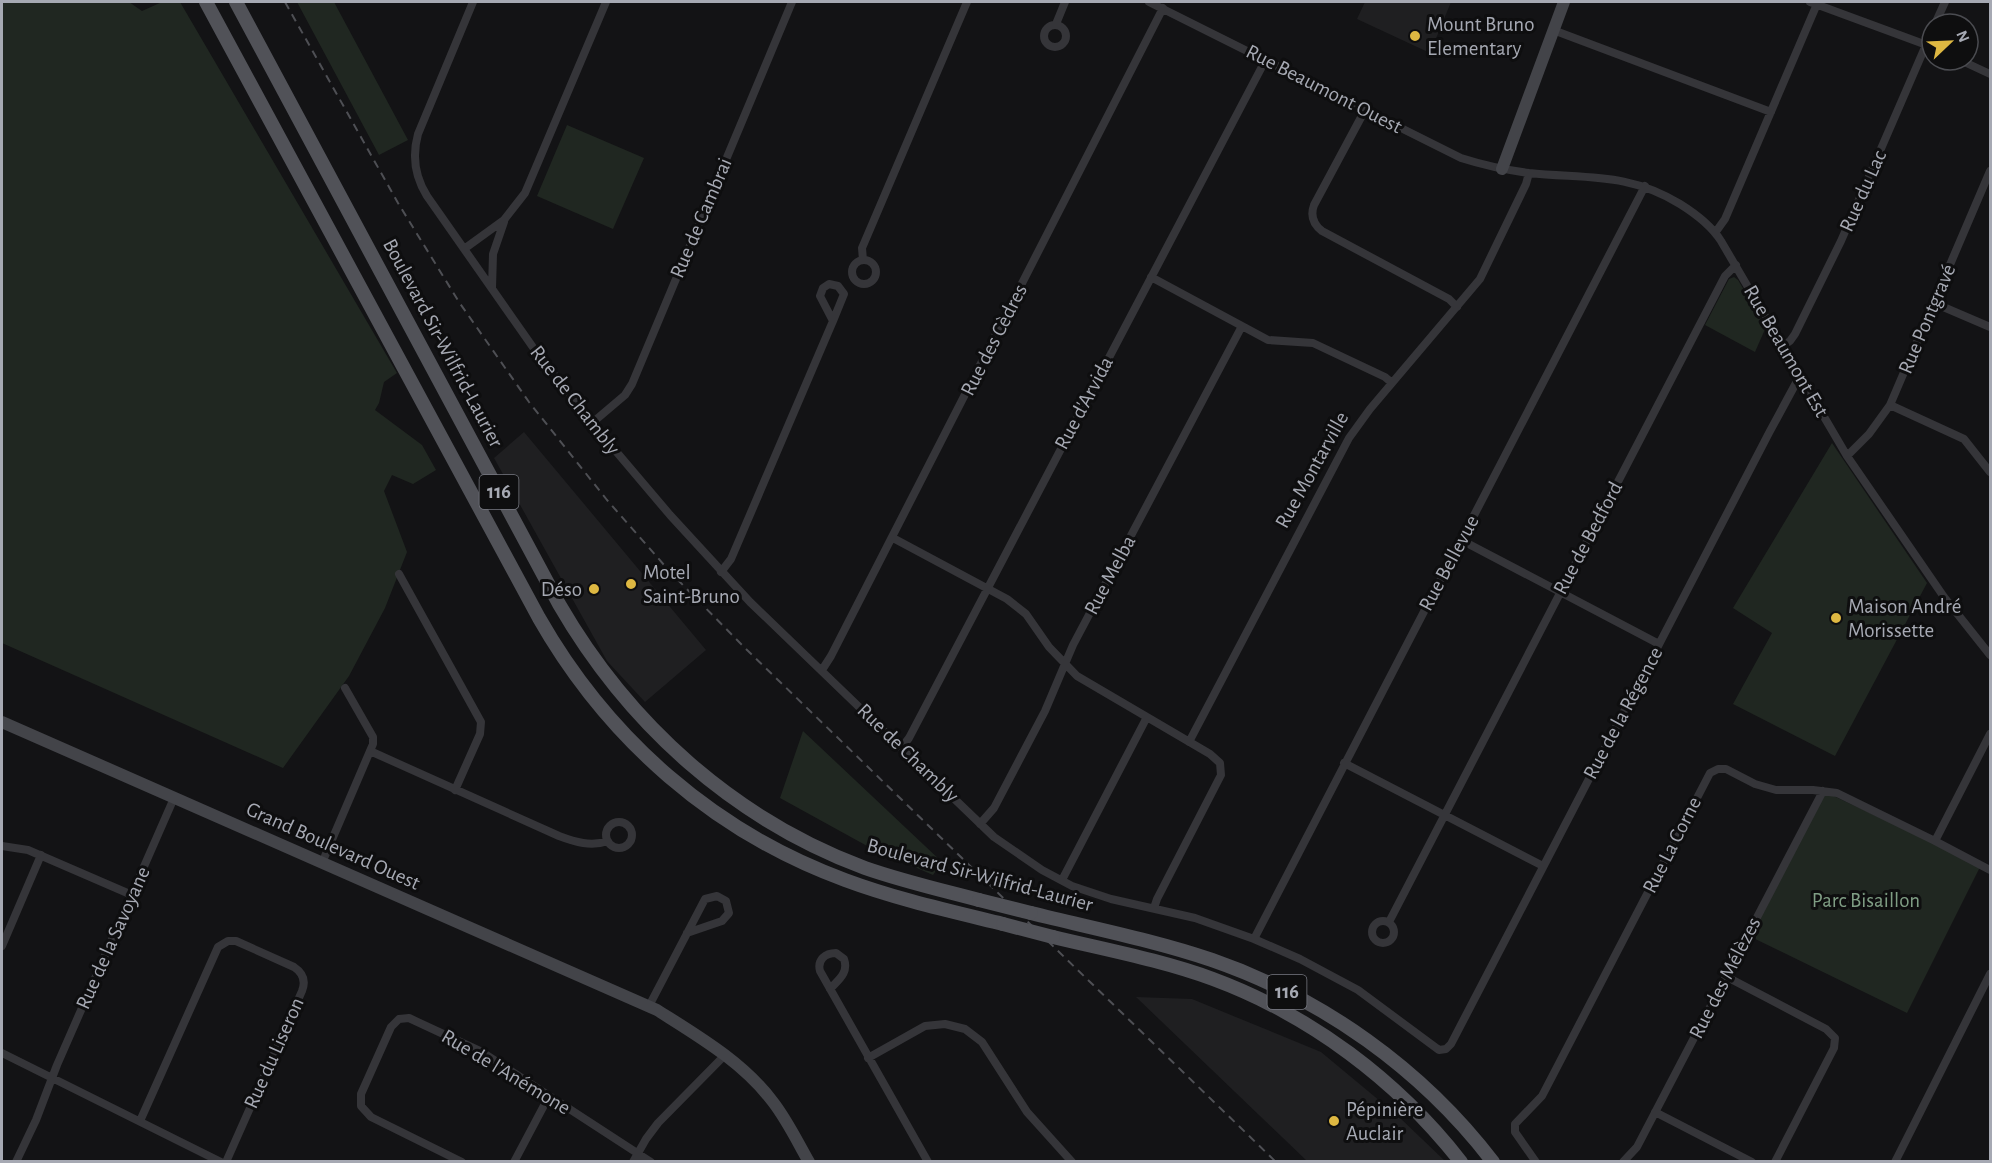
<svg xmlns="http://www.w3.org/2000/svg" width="1992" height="1163" viewBox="0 0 1992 1163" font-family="'Alegreya Sans',sans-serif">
<rect width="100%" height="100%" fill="#131315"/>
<path fill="#1f1f21" d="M 1365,2 L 1451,2 L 1430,53 L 1357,19 Z
M 524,432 L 706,650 L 645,702 L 607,661 L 494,458 Z
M 1136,997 L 1192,999 L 1321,1052 L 1398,1116 L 1445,1161 L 1307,1161 Z"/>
<path fill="#202721" d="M 2,2 L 129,2 L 142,11 L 162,2 L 180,2 L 397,373 L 384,382 L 379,403 L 375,410 L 422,445 L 436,470 L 413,484 L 392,475 L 384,491 L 407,552 L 385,608 L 349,676 L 283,768 L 2,643 Z
M 297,2 L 334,2 L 408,140 L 379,155 Z
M 567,125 L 644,158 L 613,229 L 537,196 Z
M 1734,277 L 1738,280 L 1766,327 L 1755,352 L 1705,325 L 1729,279 Z
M 1832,443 L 1927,583 L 1835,756 L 1733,704 L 1772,633 L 1733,608 Z
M 803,731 L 942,862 L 933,875 L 869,847 L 780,798 Z
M 1823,791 L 1981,865 L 1907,1013 L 1747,935 Z"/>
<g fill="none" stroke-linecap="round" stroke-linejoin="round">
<path stroke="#353539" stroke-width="8" d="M 473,2 L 418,134 C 412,156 415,177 427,196 L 537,353 L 592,423 L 670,515 L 750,602 L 994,837 L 1042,870 L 1072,886 L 1111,899 L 1195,918 L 1254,939 L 1300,959 L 1358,990 L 1439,1050 L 1446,1049 L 1451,1044 L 1770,431 L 1796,383 L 1802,377
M 1149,2 L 1461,158 C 1483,165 1506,170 1529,173 C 1586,179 1628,172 1680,204 C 1696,214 1711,225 1721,241 L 1847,456 L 1944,597 L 1990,655
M 1810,2 L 1932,47
M 1056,24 L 1065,2
M 1935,24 L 1945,2
M1044 36a11 11 0 1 1 22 0a11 11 0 1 1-22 0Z
M 1553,30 L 1771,112
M 1960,60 L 1990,74
M 1365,110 L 1314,205 C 1310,216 1313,224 1322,231 L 1449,299 L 1457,307
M 1715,233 L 1725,219 L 1817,4
M 464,249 L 504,220 L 525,193 L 606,2
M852 272a12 12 0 1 1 24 0a12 12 0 1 1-24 0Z
M 863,260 L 862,248 L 967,2
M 1151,277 L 1268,340 L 1313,343 L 1385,377 L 1392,383
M 829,284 L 838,286 L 844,294 L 833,321 L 820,296 L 823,288 Z
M 492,288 L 493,254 L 504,222
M 1934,303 L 1990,327
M 1784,345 L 1790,341 L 1795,334 L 1841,241 L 1932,31
M 1890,405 L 1964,439 L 1990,472
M 592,423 L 625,395 L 632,384 L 792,2
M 1847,456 L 1869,434 L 1890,405 L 1990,171
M 893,538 L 1007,599 L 1026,614 L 1049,647 L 1077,676 L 1210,754 L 1220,763 L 1221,775 L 1157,899 L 1154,908
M 1461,540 L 1659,644
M 721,572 L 731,559 L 833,321
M 399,574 L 481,722 L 480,734 L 455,790
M 822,670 L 831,656 L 1163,8
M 1990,734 L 1935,841 L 1990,870
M 1189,742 L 1349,438 L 1370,409 L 1480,279 L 1526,184 L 1529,173
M 902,747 L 909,738 L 1266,59
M 370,751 L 559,836 C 575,842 591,847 608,841
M 1344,763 L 1543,866
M606 835a13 13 0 1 1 26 0a13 13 0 1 1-26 0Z
M 980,824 L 994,808 L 1045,711 L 1073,645 L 1242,326
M 2,846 L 28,850 L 132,895
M 322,863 L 373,744 L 373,737 L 345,688
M 1062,880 L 1147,717
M1372 932a11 11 0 1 1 22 0a11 11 0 1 1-22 0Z
M 1389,922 L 1725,276 L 1736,265
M 1254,939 L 1645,186
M 2,946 L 41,855
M 1727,977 L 1826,1029 L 1835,1038 L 1834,1048 L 1775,1162
M 830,989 C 838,980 849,973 844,959 L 836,953 C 825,953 817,960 820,971 L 928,1162
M 649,1006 L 705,899 L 717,896 L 726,901 L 729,913 L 722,921 L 687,933
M 2,1053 L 221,1162
M 868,1058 L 925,1026 L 945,1024 L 965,1029 L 982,1042 L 1027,1112 L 1072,1162
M 1655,1112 L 1752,1162
M 140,1121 L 218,947 L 228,941 L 236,941 L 294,967 C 303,973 306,981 302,991 L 226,1162
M 16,1162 L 36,1120 L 57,1065 L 174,798
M 462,1162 L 371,1117 L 361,1106 L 361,1094 L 391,1027 L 399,1019 L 409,1018 L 482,1052 L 651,1162
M 514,1162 L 549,1096
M 633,1162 L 646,1139 L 658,1123 L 725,1055
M 1536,1162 L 1515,1132 L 1515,1124 L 1542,1096 L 1710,773 L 1718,769 L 1726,769 L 1755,784 L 1776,790 L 1813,790 L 1837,793 L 1935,841
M 1623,1162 L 1637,1147 L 1823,791
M 1895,1162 L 1990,974"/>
<path stroke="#434449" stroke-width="12" d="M 1502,169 L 1564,2
M 2,722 L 657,1010 C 698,1036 743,1062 773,1102 C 787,1120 797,1141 809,1162"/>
<path stroke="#515258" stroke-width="14" d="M 206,2 L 539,618 C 608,739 714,832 845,880 C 896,899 950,911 1003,924
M 236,2 L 559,604 C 629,725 734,819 865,868 C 902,881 941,890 979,900
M 1031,913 C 1091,928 1153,940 1212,960 C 1322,998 1422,1069 1493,1162
M 1053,937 C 1107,950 1161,960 1213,979 C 1310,1015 1397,1080 1461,1162"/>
<path stroke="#4e4f54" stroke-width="2" stroke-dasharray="8 6" stroke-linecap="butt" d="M 285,2 L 398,203 L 459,302 L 529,402 L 607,500 L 672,574 L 745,648 L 1276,1162"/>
<path stroke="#515258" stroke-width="14" d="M 979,900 L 1031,913
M 1003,924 L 1053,937"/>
</g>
<g fill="#deb842" stroke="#0e0e0f" stroke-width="2">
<circle cx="1415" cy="36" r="6"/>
<circle cx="631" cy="584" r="6"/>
<circle cx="594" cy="589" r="6"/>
<circle cx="1836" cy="618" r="6"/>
<circle cx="1334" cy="1121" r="6"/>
</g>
<g text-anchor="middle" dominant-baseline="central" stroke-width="6" stroke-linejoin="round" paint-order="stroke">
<g fill="#0e0e0f" stroke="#787a82" stroke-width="1.5">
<rect x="479.5" y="475" width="39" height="34" rx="4.5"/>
<rect x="1267.5" y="975" width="39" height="34" rx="4.5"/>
</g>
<g font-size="20" font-weight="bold" fill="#a6a9b3">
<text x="499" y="492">116</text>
<text x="1287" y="992">116</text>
</g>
<g font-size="21" fill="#a6a9b3" stroke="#0e0e0f" text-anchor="start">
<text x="1427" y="24">Mount Bruno<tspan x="1427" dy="24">Elementary</tspan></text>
<text x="643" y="572">Motel<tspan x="643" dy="24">Saint-Bruno</tspan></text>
<text x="582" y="589" text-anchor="end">Déso</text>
<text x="1848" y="606">Maison André<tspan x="1848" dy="24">Morissette</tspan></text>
<text x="1346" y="1109">Pépinière<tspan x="1346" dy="24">Auclair</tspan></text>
</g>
<g font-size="21" fill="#a6a9b3" stroke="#0e0e0f">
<text transform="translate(1324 89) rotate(27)">Rue Beaumont Ouest</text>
<text transform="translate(1863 191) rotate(-66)">Rue du Lac</text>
<text transform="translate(701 218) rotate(-67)">Rue de Cambrai</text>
<text transform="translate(1927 319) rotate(-67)">Rue Pontgravé</text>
<text transform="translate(994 340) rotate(-63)">Rue des Cèdres</text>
<text transform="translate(443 343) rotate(62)">Boulevard Sir-Wilfrid-Laurier</text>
<text transform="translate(1786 351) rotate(60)">Rue Beaumont Est</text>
<text transform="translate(575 400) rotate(52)">Rue de Chambly</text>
<text transform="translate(1084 403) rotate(-62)">Rue d'Arvida</text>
<text transform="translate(1312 470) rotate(-61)">Rue Montarville</text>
<text transform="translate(1588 538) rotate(-62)">Rue de Bedford</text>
<text transform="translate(1449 563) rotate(-62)">Rue Bellevue</text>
<text transform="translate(1110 575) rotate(-62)">Rue Melba</text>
<text transform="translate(1623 713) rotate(-62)">Rue de la Régence</text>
<text transform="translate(908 753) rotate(44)">Rue de Chambly</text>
<text transform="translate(1672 845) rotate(-63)">Rue La Corne</text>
<text transform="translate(333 846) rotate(24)">Grand Boulevard Ouest</text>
<text transform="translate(980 875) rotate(15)">Boulevard Sir-Wilfrid-Laurier</text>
<text transform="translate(113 938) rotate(-66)">Rue de la Savoyane</text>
<text transform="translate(1725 978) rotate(-63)">Rue des Mélèzes</text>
<text transform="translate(274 1053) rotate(-66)">Rue du Liseron</text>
<text transform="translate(506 1072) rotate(31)">Rue de l'Anémone</text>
</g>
<g font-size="21" fill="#7f9d84" stroke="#0e0e0f">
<text x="1866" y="900">Parc Bisaillon</text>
</g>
</g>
<rect width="1992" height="1163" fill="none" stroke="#a6a9b3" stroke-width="6"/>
<g transform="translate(1950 42) rotate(67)"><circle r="28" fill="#0e0e0f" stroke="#4b4c51" stroke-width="1.5"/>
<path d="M0-4.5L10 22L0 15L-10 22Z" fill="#deb842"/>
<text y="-9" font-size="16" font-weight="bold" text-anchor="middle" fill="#a6a9b3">N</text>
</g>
</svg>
